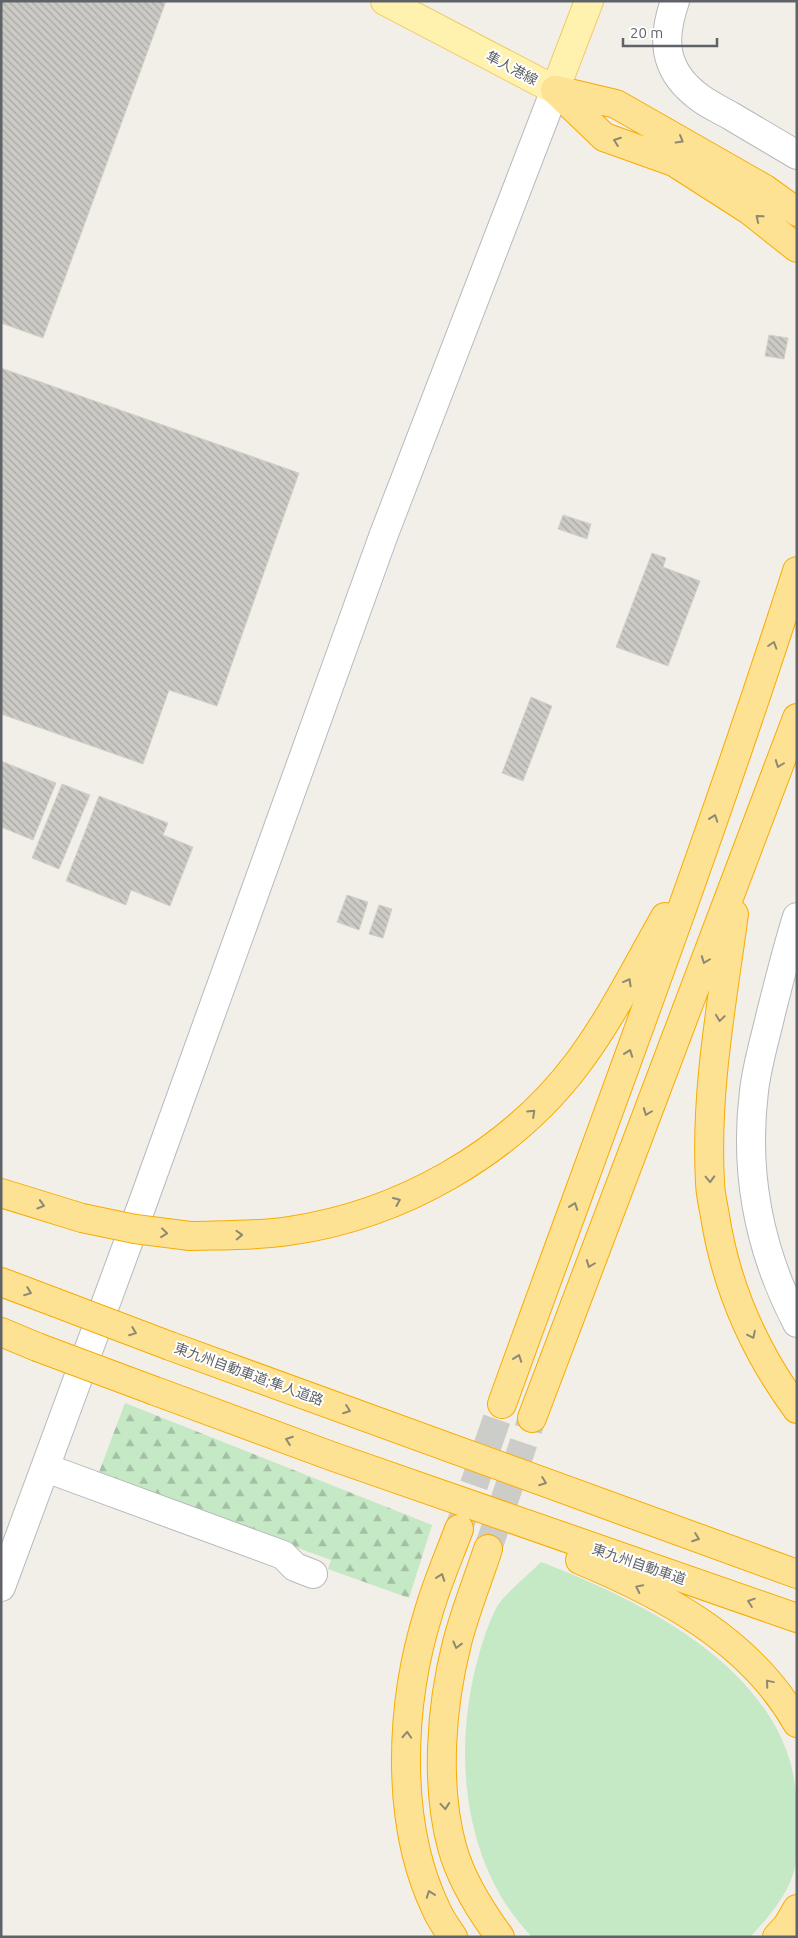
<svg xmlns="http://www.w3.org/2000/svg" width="798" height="1938" viewBox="0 0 798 1938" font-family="Ubuntu,'Noto Sans JP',sans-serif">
<defs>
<pattern id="forest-firs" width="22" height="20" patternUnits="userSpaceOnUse" patternTransform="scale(1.25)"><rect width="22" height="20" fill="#c5e8c5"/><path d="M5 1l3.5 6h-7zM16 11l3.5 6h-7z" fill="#a3c0a4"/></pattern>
<pattern id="building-back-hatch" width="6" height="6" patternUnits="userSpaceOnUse" patternTransform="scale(1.25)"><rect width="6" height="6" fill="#cccac5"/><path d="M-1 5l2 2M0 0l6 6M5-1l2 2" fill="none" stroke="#a9a8a4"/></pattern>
</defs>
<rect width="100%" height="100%" fill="#f1efe8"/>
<path fill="#c5e8c5" d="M 541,1562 C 634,1598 756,1656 789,1758 C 795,1776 796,1795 797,1814 C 797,1831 798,1850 795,1867 C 789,1894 768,1918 750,1937 L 532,1937 C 464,1867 453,1757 476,1666 C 481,1646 488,1623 498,1605 C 506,1593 530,1573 541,1562 Z"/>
<path fill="url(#forest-firs)" d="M 125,1403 L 432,1525 L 409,1598 L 328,1569 L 331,1560 L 117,1482 L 99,1472 Z"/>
<path fill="url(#building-back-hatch)" stroke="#d6d1c6" d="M 1,1 L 166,1 L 43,338 L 1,323 Z
M 769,335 L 788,338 L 784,359 L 765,356 Z
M 1,368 L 299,473 L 217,706 L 169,690 L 143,764 L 1,714 Z
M 563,515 L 591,524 L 587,539 L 558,529 Z
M 652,553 L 666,558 L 663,567 L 700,581 L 668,666 L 616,647 Z
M 531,697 L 552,706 L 523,781 L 502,773 Z
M 1,761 L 56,783 L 33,840 L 1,827 Z
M 62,784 L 90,795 L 59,869 L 32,858 Z
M 99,796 L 168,823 L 163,835 L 193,847 L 170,906 L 131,890 L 126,905 L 66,881 Z
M 347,895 L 368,902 L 359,930 L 337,922 Z
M 379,905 L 392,909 L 383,938 L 369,934 Z"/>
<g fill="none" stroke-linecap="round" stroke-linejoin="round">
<path stroke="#ccccc8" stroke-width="28" stroke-dasharray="28 14" stroke-linecap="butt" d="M 460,1525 L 502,1404
M 488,1549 L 532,1418"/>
<g stroke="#b5b8bc" stroke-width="30">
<path id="street" d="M 675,1 C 662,38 663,68 695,94 C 705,103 719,109 731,116 C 753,129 775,142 797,155
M 797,917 C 787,949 779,981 771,1013 C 765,1039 757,1065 754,1091 C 744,1172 759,1250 797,1323
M 46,1468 L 283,1555 L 295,1567 L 313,1574"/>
</g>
<g stroke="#b6babf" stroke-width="30">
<path id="secondary" d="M 1,1587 L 142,1205 L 384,534 L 555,90"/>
</g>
<g stroke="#f2c960" stroke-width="30">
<path id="primary" d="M 385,1 L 555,90 L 589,1"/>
</g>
<g stroke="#f9ab00" stroke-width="30">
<path id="highway" d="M 555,90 L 604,137 L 674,162 L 749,210 L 797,248
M 557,90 L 616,104 L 765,189 L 797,212
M 734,914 C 722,1003 705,1092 710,1182 C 710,1193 713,1204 715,1216 C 726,1286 755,1352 797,1409
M 1,1193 L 82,1218
M 190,1236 C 223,1235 256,1236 289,1231 C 400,1215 509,1154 577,1064 C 611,1019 637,966 665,917
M 1,1282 L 54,1302
M 1,1332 L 37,1347
M 170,1346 L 797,1574
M 155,1391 L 334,1457 L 797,1618
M 502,1404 C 602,1127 707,852 797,571
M 532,1418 L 797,718
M 488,1549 C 478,1580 465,1611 457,1643 C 441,1706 435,1784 452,1847 C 461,1880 480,1910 500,1937
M 580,1560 C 664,1595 751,1641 797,1723
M 453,1937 C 447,1928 441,1920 437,1911 C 394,1823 400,1703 429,1611 C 437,1583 449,1556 459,1529
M 777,1937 L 787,1926 L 797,1909"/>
</g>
<use href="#street" stroke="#fff" stroke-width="28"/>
<use href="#secondary" stroke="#fff" stroke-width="28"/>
<use href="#primary" stroke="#fff2af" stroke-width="28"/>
<use href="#highway" stroke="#fde293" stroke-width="28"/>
<g stroke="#f9ab00" stroke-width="30" stroke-linecap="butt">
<path id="highway-bridge" d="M 82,1218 L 135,1229 L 190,1236
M 54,1302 L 170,1346
M 37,1347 L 155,1391"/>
</g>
<use href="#highway-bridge" stroke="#fde293" stroke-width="28"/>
</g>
<defs><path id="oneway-chevron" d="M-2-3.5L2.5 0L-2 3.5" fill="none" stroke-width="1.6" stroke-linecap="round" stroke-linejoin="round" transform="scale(1.25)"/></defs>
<g stroke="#8e8975">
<use href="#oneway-chevron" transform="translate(680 140) rotate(30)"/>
<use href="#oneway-chevron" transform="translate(617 141) rotate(-160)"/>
<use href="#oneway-chevron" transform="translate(759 218) rotate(-141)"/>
<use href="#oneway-chevron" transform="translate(773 645) rotate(-72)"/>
<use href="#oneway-chevron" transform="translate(779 764) rotate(111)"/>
<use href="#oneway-chevron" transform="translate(714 818) rotate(-71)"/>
<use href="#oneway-chevron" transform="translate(705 960) rotate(111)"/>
<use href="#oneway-chevron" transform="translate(628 982) rotate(-61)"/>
<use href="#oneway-chevron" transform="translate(720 1018) rotate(98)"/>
<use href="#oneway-chevron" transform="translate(629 1053) rotate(-70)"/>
<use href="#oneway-chevron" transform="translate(647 1112) rotate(111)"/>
<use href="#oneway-chevron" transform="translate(532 1113) rotate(-43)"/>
<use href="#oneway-chevron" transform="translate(710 1179) rotate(88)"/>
<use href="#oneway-chevron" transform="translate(397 1201) rotate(-23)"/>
<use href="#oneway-chevron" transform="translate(41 1205) rotate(17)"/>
<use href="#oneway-chevron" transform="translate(574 1206) rotate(-70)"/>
<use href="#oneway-chevron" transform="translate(164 1233) rotate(6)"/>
<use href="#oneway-chevron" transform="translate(239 1235) rotate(-2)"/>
<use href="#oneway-chevron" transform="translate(590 1264) rotate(111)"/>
<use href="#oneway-chevron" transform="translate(28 1292) rotate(21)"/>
<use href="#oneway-chevron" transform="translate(133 1332) rotate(21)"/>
<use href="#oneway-chevron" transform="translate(752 1335) rotate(64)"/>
<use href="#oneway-chevron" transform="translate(518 1358) rotate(-70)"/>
<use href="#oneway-chevron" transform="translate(347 1410) rotate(20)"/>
<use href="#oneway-chevron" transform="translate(289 1440) rotate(-160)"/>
<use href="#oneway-chevron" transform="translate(543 1482) rotate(20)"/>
<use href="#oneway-chevron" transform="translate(696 1538) rotate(20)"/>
<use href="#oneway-chevron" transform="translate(441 1577) rotate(-70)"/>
<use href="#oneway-chevron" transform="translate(639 1588) rotate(-154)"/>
<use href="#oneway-chevron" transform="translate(751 1602) rotate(-161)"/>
<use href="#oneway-chevron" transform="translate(457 1645) rotate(104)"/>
<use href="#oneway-chevron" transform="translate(769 1683) rotate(-130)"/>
<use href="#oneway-chevron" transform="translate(407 1735) rotate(-87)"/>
<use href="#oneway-chevron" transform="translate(445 1806) rotate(85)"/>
<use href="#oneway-chevron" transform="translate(430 1894) rotate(-110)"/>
</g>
<g text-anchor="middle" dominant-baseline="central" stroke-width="4" stroke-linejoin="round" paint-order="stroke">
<g font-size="14" fill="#5f6368" stroke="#fff">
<text transform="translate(512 68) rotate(28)">隼人港線</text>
<text transform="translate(249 1374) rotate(20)">東九州自動車道;隼人道路</text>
<text transform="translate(639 1564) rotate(19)">東九州自動車道</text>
</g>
</g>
<rect width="798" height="1938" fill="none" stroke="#5f6368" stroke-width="5"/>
<path d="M623 38v8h94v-8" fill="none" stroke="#5f6368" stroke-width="2.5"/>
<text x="630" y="38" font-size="15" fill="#5f6368" stroke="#ffffff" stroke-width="4" paint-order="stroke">20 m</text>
</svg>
